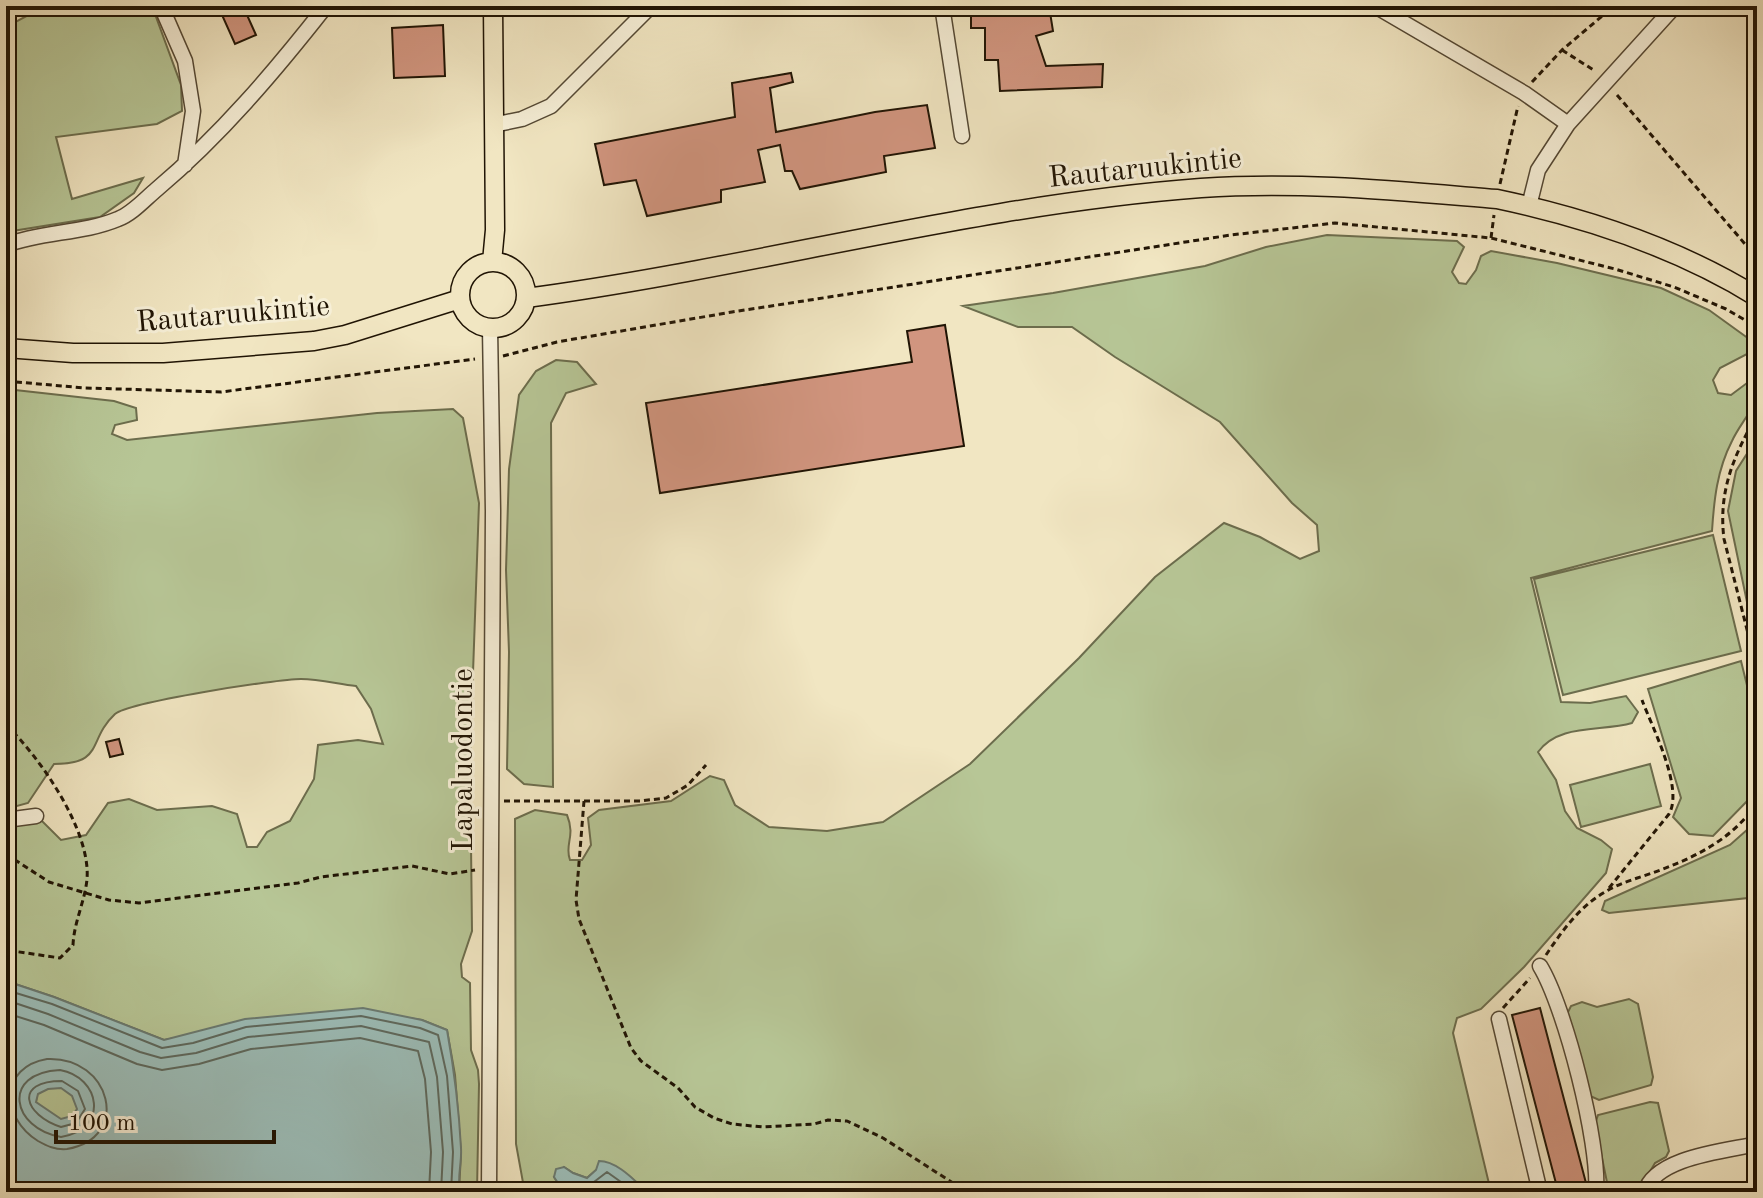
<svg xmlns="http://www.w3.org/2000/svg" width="1763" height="1198" viewBox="0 0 1763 1198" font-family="'Old Standard TT',serif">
<rect width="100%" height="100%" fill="#f1e6c2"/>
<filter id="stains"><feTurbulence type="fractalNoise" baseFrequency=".0025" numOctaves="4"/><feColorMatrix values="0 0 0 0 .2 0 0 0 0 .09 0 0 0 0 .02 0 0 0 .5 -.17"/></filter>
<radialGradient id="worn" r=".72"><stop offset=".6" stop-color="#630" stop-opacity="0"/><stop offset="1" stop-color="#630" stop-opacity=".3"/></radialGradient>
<path fill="#b7c696" stroke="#6c6d4d" stroke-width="2" d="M 45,6 L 152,6 L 181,85 L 182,111 L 157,124 L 56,137 L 72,199 L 143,178 L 134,193 L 100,217 L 6,232 L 6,27 Z
M 1327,235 L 1457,241 L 1464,247 L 1452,272 L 1459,283 L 1466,284 L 1476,270 L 1481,256 L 1491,251 L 1557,263 L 1661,288 L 1709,310 L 1756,344 L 1751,352 L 1720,368 L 1713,380 L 1718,393 L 1731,395 L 1747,383 L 1757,386 C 1757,409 1741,421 1732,441 C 1717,470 1714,500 1712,531 L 1531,578 L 1561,702 L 1590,703 L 1626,696 L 1638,712 L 1632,723 C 1601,732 1559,723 1538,752 L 1556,780 L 1565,811 L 1577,828 L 1601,840 L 1612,849 L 1606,873 L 1524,967 L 1481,1009 L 1457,1018 L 1453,1033 L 1491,1192 L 647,1192 L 628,1175 L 596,1170 L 587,1178 L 573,1173 L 564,1167 L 554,1177 L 564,1192 L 522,1192 L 524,1188 L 516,1144 L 515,819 L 535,810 L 567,815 C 576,837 564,844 570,860 L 582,860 L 591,845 L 588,818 L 599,810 L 671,801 L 710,776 L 724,780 L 735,805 L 769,827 L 827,831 L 883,822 L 970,764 L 1079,658 L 1155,577 L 1224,523 L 1260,537 L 1300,559 L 1319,551 L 1317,525 L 1292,503 L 1220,422 L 1115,357 L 1072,327 L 1018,327 L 963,306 L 1053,293 L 1205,266 L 1266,247 Z
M 556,360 L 577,362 L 596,384 L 566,393 L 551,423 L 553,787 L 524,784 L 507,769 L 509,652 L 506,570 L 509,469 L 519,395 L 536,371 Z
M 6,389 L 114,401 L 136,408 L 137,420 L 115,425 L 112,434 L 127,440 L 377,413 L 453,409 L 463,418 L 479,503 L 470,758 L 472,931 L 461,964 L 462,977 L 470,983 L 471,1050 L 478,1070 L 479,1084 L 477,1192 L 459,1191 L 461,1153 L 455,1075 L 447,1030 L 422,1020 L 394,1016 L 192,1035 L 164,1040 L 54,997 L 6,981 L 6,825 L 41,820 L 61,840 L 86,835 L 108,803 L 129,799 L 157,810 L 212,806 L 237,814 L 247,847 L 257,847 L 267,832 L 290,821 L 314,779 L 318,745 L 358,740 L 383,744 L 371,709 L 356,686 C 338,684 319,679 301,679 C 277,679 129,702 115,714 C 87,740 105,764 54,764 L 28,803 L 6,809 Z
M 1757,438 L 1757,650 L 1728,511 L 1736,471 Z
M 1713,535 L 1741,651 L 1563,695 L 1534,579 Z
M 1741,661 L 1757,726 L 1755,793 L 1713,836 L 1689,834 L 1673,817 L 1681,798 L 1648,689 Z
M 1650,764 L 1661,806 L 1581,827 L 1570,785 Z
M 1757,821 L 1757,897 L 1609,913 L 1602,910 L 1605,901 L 1730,845 Z
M 1629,999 L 1638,1004 L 1653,1077 L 1651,1085 L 1599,1100 L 1588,1095 L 1566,1016 L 1571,1006 L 1582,1002 L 1597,1007 Z
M 58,1082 L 98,1112 L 53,1123 L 36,1102 L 37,1094 Z
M 1650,1102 L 1658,1103 L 1669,1151 L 1666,1157 L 1655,1163 L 1638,1192 L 1609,1192 L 1595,1124 L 1598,1115 Z"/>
<path fill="#9cbeb9" stroke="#6a7a71" stroke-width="2" fill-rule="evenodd" d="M 6,981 L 54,997 L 164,1040 L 245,1019 L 363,1008 L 422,1020 L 447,1030 C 454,1069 459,1109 461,1148 C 462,1163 457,1177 460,1192 L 6,1192 ZM 61,1088 L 72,1096 L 77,1109 L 72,1116 L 61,1119 L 36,1102 L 38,1094 L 48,1089 Z
M 599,1161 C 617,1161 634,1180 647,1192 L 564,1192 L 554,1177 L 556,1169 L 564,1167 L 573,1173 L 587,1178 L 596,1170 Z"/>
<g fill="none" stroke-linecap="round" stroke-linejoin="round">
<path stroke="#5e695e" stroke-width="2" d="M 6,990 L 52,1004 L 162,1048 L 193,1043 L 246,1027 L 361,1016 L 420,1028 L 438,1035 L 447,1076 L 453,1152 L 451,1192
M 6,1000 L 48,1014 L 140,1052 L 161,1058 L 196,1053 L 248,1037 L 361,1026 L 429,1042 L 437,1077 L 443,1152 L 441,1192
M 6,1013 L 44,1025 L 137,1064 L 162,1070 L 199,1064 L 251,1049 L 360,1038 L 418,1051 L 425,1079 L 431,1152 L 429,1192
M 47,1059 C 111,1056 132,1138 67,1149 C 55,1150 47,1146 38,1141 C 0,1117 0,1067 47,1059 Z
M 60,1070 C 100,1077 110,1129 61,1137 C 12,1129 0,1073 60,1070 Z
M 62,1081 L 78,1091 L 85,1109 L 76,1123 L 61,1127 C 24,1115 13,1081 62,1081 Z
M 570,1192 L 572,1183 L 590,1185 L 607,1172 L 635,1192"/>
</g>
<path fill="#d1957f" stroke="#201404" stroke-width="2" d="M 218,6 L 243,6 L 256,35 L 235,44 Z
M 971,6 L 1049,6 L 1053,31 L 1036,36 L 1046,66 L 1103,64 L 1102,87 L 1000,91 L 998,60 L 985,60 L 985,28 L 971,28 Z
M 443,25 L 445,76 L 394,78 L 392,28 Z
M 791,73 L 793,82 L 770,88 L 776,132 L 875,112 L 927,105 L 935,148 L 884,156 L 886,172 L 800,189 L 792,171 L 785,171 L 780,145 L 758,150 L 765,182 L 721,190 L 721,202 L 647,216 L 636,180 L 604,185 L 595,144 L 735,117 L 732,83 Z
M 945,325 L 964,446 L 660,493 L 646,403 L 912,362 L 907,331 Z
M 119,739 L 123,754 L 110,757 L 106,742 Z
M 1540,1008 L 1586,1183 L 1558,1191 L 1512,1015 Z"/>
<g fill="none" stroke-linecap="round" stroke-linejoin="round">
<g stroke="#544834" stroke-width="17">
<path id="minor" d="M 161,6 L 185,61 L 193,111 L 185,165
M 942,6 L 962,136
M 1375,6 L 1524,93 L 1568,124
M 493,125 L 522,119 L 551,106 L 651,6
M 1529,206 L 1538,170 L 1568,124 L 1675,6
M 6,245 C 43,231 82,234 118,219 C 132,214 145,199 157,189 C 220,136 275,71 326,6
M 6,820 L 36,816
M 1540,966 C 1565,1007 1600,1144 1596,1192
M 1499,1019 L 1540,1192
M 489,1192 L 493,511 L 490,328
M 1645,1192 C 1655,1157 1726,1151 1757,1144"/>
</g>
<g stroke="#201404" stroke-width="21">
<path id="major" d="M 492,262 L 495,230 L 493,6
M460 295a33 33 0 1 1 66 0a33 33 0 1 1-66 0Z
M 526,298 C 752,268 973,205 1201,188 C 1300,181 1398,191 1497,199 C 1587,218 1678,248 1757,297
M 6,348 L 73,353 L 163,353 L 314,341 L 345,335 L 460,299"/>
</g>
<path stroke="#201404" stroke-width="3" stroke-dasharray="6 4" stroke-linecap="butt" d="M 1562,50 L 1595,71
M 1532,82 L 1562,50 L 1614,6
M 1617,95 L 1757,258
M 1500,184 L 1518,106
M 1491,238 L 1494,215
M 503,356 L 557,342 L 732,312 L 1231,235 L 1335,223 L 1491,238 L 1615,269 L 1674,287 L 1726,309 L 1757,327
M 6,381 L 85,388 L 221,392 L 475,359
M 1757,415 C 1734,455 1718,491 1724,539 L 1757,669
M 6,725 C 40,757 91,831 87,879 C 85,901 74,922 73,945 L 60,958 L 6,950
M 504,801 L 640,801 L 666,798 L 688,785 L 706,765
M 584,801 L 576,900 L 579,919 L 631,1048 L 641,1061 L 678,1088 L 695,1107 L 714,1118 L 732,1124 L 763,1127 L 814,1124 L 828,1120 L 847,1121 L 883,1138 L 967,1192
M 6,854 L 49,882 L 109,900 L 139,903 L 298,883 L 321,877 L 412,866 L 450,874 L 475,870
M 1609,888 L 1669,814 C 1684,788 1652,727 1642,700
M 1546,955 C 1562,931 1579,907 1605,892 C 1623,881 1643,877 1663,869 C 1700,855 1736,836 1757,802
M 1503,1008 L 1530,978"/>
<use href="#minor" stroke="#f6efd7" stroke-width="14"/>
<use href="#major" stroke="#f1e6c2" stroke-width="18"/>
</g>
<g text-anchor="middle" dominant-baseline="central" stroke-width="6" stroke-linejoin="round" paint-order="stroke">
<g font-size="30" fill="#201404" stroke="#f6efd7">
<text transform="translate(1145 169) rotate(-6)">Rautaruukintie</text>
<text transform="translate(233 315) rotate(-5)">Rautaruukintie</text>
<text transform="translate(464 760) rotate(-90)">Lapaluodontie</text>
</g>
</g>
<rect width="1763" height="1198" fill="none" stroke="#f1e6c2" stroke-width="32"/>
<rect x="8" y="8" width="1747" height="1182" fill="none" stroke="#201404" stroke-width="4"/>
<rect x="16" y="16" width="1731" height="1166" fill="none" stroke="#201404" stroke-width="2"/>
<path d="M56 1130v12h218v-12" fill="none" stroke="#201404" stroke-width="4"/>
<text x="68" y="1130" font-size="24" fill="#201404" stroke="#f6efd7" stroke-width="6" paint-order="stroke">100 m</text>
<rect width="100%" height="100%" filter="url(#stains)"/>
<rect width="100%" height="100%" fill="url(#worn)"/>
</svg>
